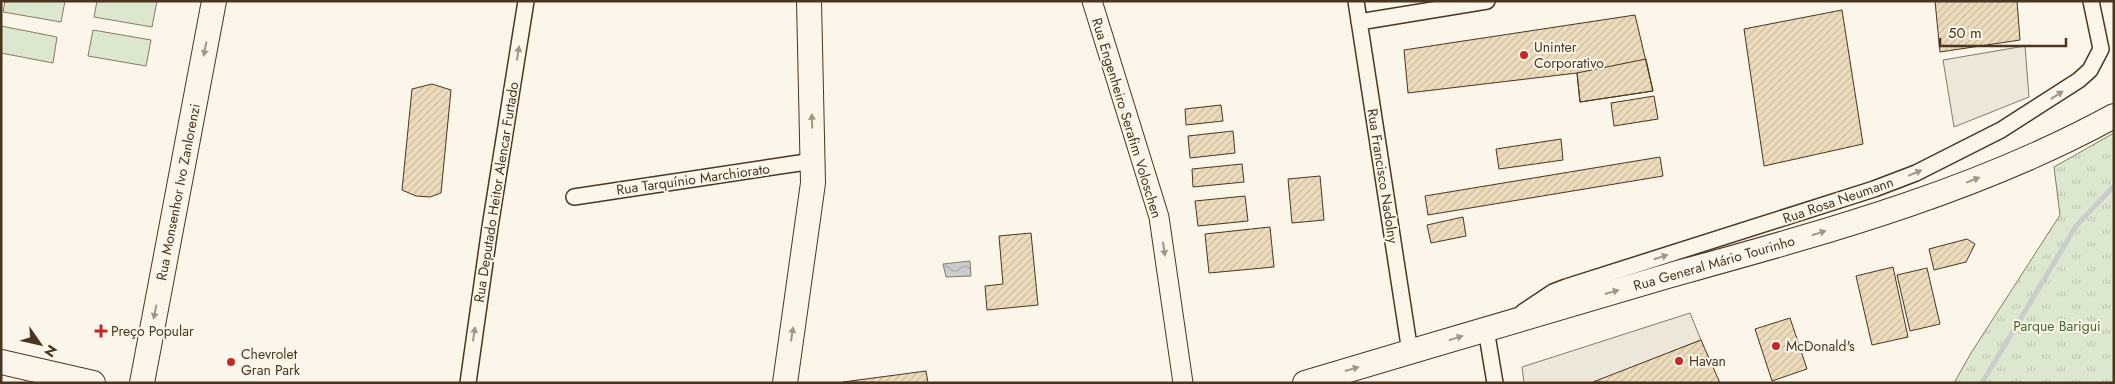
<svg xmlns="http://www.w3.org/2000/svg" width="2115" height="384" viewBox="0 0 2115 384" font-family="Jost,sans-serif">
<defs>
<pattern id="park-tufts" width="24" height="20" patternUnits="userSpaceOnUse" patternTransform="scale(1.25)"><rect width="24" height="20" fill="#dce7d0"/><path d="M3 7l-1-3M5 7V3M7 7l1-3M15 17l-1-3M17 17v-4M19 17l1-3" fill="none" stroke="#bec7b2"/></pattern>
<pattern id="water-waves" width="16" height="10" patternUnits="userSpaceOnUse" patternTransform="scale(1.25)"><rect width="16" height="10" fill="#c9cecd"/><path d="M0 5q4-4 8 0t8 0" fill="none" stroke="#a5a8a6"/></pattern>
<pattern id="building-hatch" width="6" height="6" patternUnits="userSpaceOnUse" patternTransform="scale(1.25)"><rect width="6" height="6" fill="#ecdcbc"/><path d="M-1 1l2-2M0 6l6-6M5 7l2-2" fill="none" stroke="#ccbda1"/></pattern>
</defs>
<rect width="100%" height="100%" fill="#fbf6e9"/>
<path fill="url(#park-tufts)" stroke="#887966" d="M 2114,133 L 2114,383 L 1954,383 L 1971,353 L 2060,215 L 2054,167 Z"/>
<path fill="#dce7d0" stroke="#887966" d="M 5,1 L 65,1 L 61,22 L 3,12 Z
M 97,1 L 157,1 L 152,27 L 94,17 Z
M 1,26 L 57,37 L 53,63 L 1,53 Z
M 93,30 L 151,40 L 146,66 L 88,56 Z"/>
<path fill="#ede7d9" stroke="#887966" d="M 2025,46 L 2029,97 L 1954,127 L 1943,60 Z
M 1690,313 L 1701,340 L 1593,383 L 1524,383 L 1522,367 Z"/>
<path fill="url(#water-waves)" stroke="#887966" d="M 970,261 L 971,276 L 946,277 L 943,264 Z"/>
<g fill="none" stroke-linecap="round" stroke-linejoin="round">
<path stroke="#c9cecd" stroke-width="5" d="M 1982,383 L 2076,226 L 2114,186"/>
</g>
<path fill="url(#building-hatch)" stroke="#4a3520" d="M 1935,1 L 2017,1 L 2020,40 L 1940,52 Z
M 1842,10 L 1863,144 L 1764,166 L 1744,29 Z
M 1635,15 L 1653,91 L 1580,102 L 1577,73 L 1408,93 L 1404,50 Z
M 1646,59 L 1653,91 L 1580,102 L 1577,73 Z
M 432,84 L 451,90 L 441,193 L 430,197 L 416,196 L 402,190 L 412,89 Z
M 1654,96 L 1658,119 L 1614,126 L 1611,103 Z
M 1221,105 L 1223,121 L 1186,125 L 1185,109 Z
M 1233,131 L 1235,153 L 1190,158 L 1188,136 Z
M 1561,139 L 1563,160 L 1499,169 L 1496,149 Z
M 1660,157 L 1663,176 L 1428,215 L 1425,196 Z
M 1242,164 L 1244,182 L 1193,187 L 1192,169 Z
M 1320,176 L 1324,220 L 1292,223 L 1288,179 Z
M 1245,196 L 1248,221 L 1198,226 L 1195,201 Z
M 1463,217 L 1466,236 L 1431,243 L 1427,225 Z
M 1270,227 L 1274,267 L 1209,273 L 1205,234 Z
M 1031,233 L 1038,305 L 987,310 L 985,286 L 1003,284 L 999,236 Z
M 1967,239 L 1975,244 L 1966,262 L 1934,270 L 1929,249 Z
M 1893,267 L 1908,337 L 1872,345 L 1856,276 Z
M 1927,268 L 1940,324 L 1910,331 L 1897,275 Z
M 1790,318 L 1807,369 L 1772,381 L 1755,329 Z
M 1701,340 L 1720,383 L 1593,382 Z
M 926,371 L 928,383 L 843,382 Z"/>
<g fill="none" stroke-linecap="round" stroke-linejoin="round">
<g stroke="#4a3520" stroke-width="18">
<path id="minor" d="M 1356,1 L 1410,352
M 1359,22 L 1487,1
M 574,197 L 813,161
M 1523,312 L 1553,292 L 1566,287 L 1874,189 L 1916,173 L 2001,130 L 2079,80 L 2090,70 L 2101,49 L 2091,1
M 1486,329 L 1495,383
M 468,383 L 490,227 L 526,1"/>
</g>
<g stroke="#4a3520" stroke-width="21">
<path id="tertiary" d="M 1092,1 L 1159,217 L 1183,383"/>
</g>
<g stroke="#4a3520" stroke-width="26">
<path id="primary" d="M 1,362 L 93,383
M 142,383 L 214,1
M 785,383 L 813,183 L 809,1
M 1305,383 C 1427,347 1549,310 1671,275 C 1822,233 1975,192 2114,116"/>
</g>
<use href="#minor" stroke="#fbf6e9" stroke-width="15"/>
<use href="#tertiary" stroke="#fbf6e9" stroke-width="19"/>
<use href="#primary" stroke="#fbf6e9" stroke-width="24"/>
</g>
<defs><path id="oneway-solid" d="M-6-.8H1V-3.2L6.5 0L1 3.2V.8H-6Z" transform="scale(1.25)"/></defs>
<g fill="#a29684">
<use href="#oneway-solid" transform="translate(205 49) rotate(101)"/>
<use href="#oneway-solid" transform="translate(518 53) rotate(-81)"/>
<use href="#oneway-solid" transform="translate(2057 95) rotate(-33)"/>
<use href="#oneway-solid" transform="translate(812 121) rotate(-92)"/>
<use href="#oneway-solid" transform="translate(1915 173) rotate(-23)"/>
<use href="#oneway-solid" transform="translate(1973 180) rotate(-21)"/>
<use href="#oneway-solid" transform="translate(1819 233) rotate(-17)"/>
<use href="#oneway-solid" transform="translate(1164 249) rotate(82)"/>
<use href="#oneway-solid" transform="translate(1661 257) rotate(-17)"/>
<use href="#oneway-solid" transform="translate(1612 292) rotate(-16)"/>
<use href="#oneway-solid" transform="translate(155 312) rotate(101)"/>
<use href="#oneway-solid" transform="translate(474 334) rotate(-82)"/>
<use href="#oneway-solid" transform="translate(792 334) rotate(-82)"/>
<use href="#oneway-solid" transform="translate(1456 338) rotate(-17)"/>
<use href="#oneway-solid" transform="translate(1352 369) rotate(-16)"/>
</g>
<g fill="#c62828" stroke="#fbf6e9" stroke-width="2">
<circle cx="1524" cy="55" r="5"/>
<path d="M98.5 323.5h5v5h5v5h-5v5h-5v-5h-5v-5h5z"/>
<circle cx="1776" cy="346" r="5"/>
<circle cx="1679" cy="361" r="5"/>
<circle cx="231" cy="362" r="5"/>
</g>
<g text-anchor="middle" dominant-baseline="central" stroke-width="4" stroke-linejoin="round" paint-order="stroke">
<g font-size="14" fill="#4a3520" stroke="#fbf6e9" text-anchor="start">
<text x="1534" y="47">Uninter<tspan x="1534" dy="16">Corporativo</tspan></text>
<text x="111" y="331">Preço Popular</text>
<text x="1786" y="346">McDonald's</text>
<text x="241" y="354">Chevrolet<tspan x="241" dy="16">Gran Park</tspan></text>
<text x="1689" y="361">Havan</text>
</g>
<g font-size="14" fill="#4a3520" stroke="#fbf6e9">
<text transform="translate(1127 118) rotate(73)">Rua Engenheiro Serafim Voloschen</text>
<text transform="translate(1383 176) rotate(81)">Rua Francisco Nadolny</text>
<text transform="translate(693 179) rotate(-8)">Rua Tarquínio Marchiorato</text>
<text transform="translate(178 192) rotate(-79)">Rua Monsenhor Ivo Zanlorenzi</text>
<text transform="translate(496 192) rotate(-81)">Rua Deputado Heitor Alencar Furtado</text>
<text transform="translate(1838 200) rotate(-19)">Rua Rosa Neumann</text>
<text transform="translate(1714 263) rotate(-16)">Rua General Mário Tourinho</text>
</g>
<g font-size="14" fill="#436837" stroke="#fbf6e9">
<text x="2057" y="326">Parque Barigui</text>
</g>
</g>
<rect width="2115" height="384" fill="none" stroke="#4a3520" stroke-width="5"/>
<g transform="translate(40 344) rotate(124)" stroke="#fbf6e9" stroke-width="4" paint-order="stroke">
<path d="M0-4L9 19L0 12L-9 19Z" fill="#4a3520"/>
<text y="-8" font-size="14" font-weight="bold" text-anchor="middle" fill="#4a3520">N</text>
</g>
<path d="M1940 38v8h126v-8" fill="none" stroke="#4a3520" stroke-width="2.5"/>
<text x="1948" y="38" font-size="15" fill="#4a3520" stroke="#fbf6e9" stroke-width="4" paint-order="stroke">50 m</text>
</svg>
